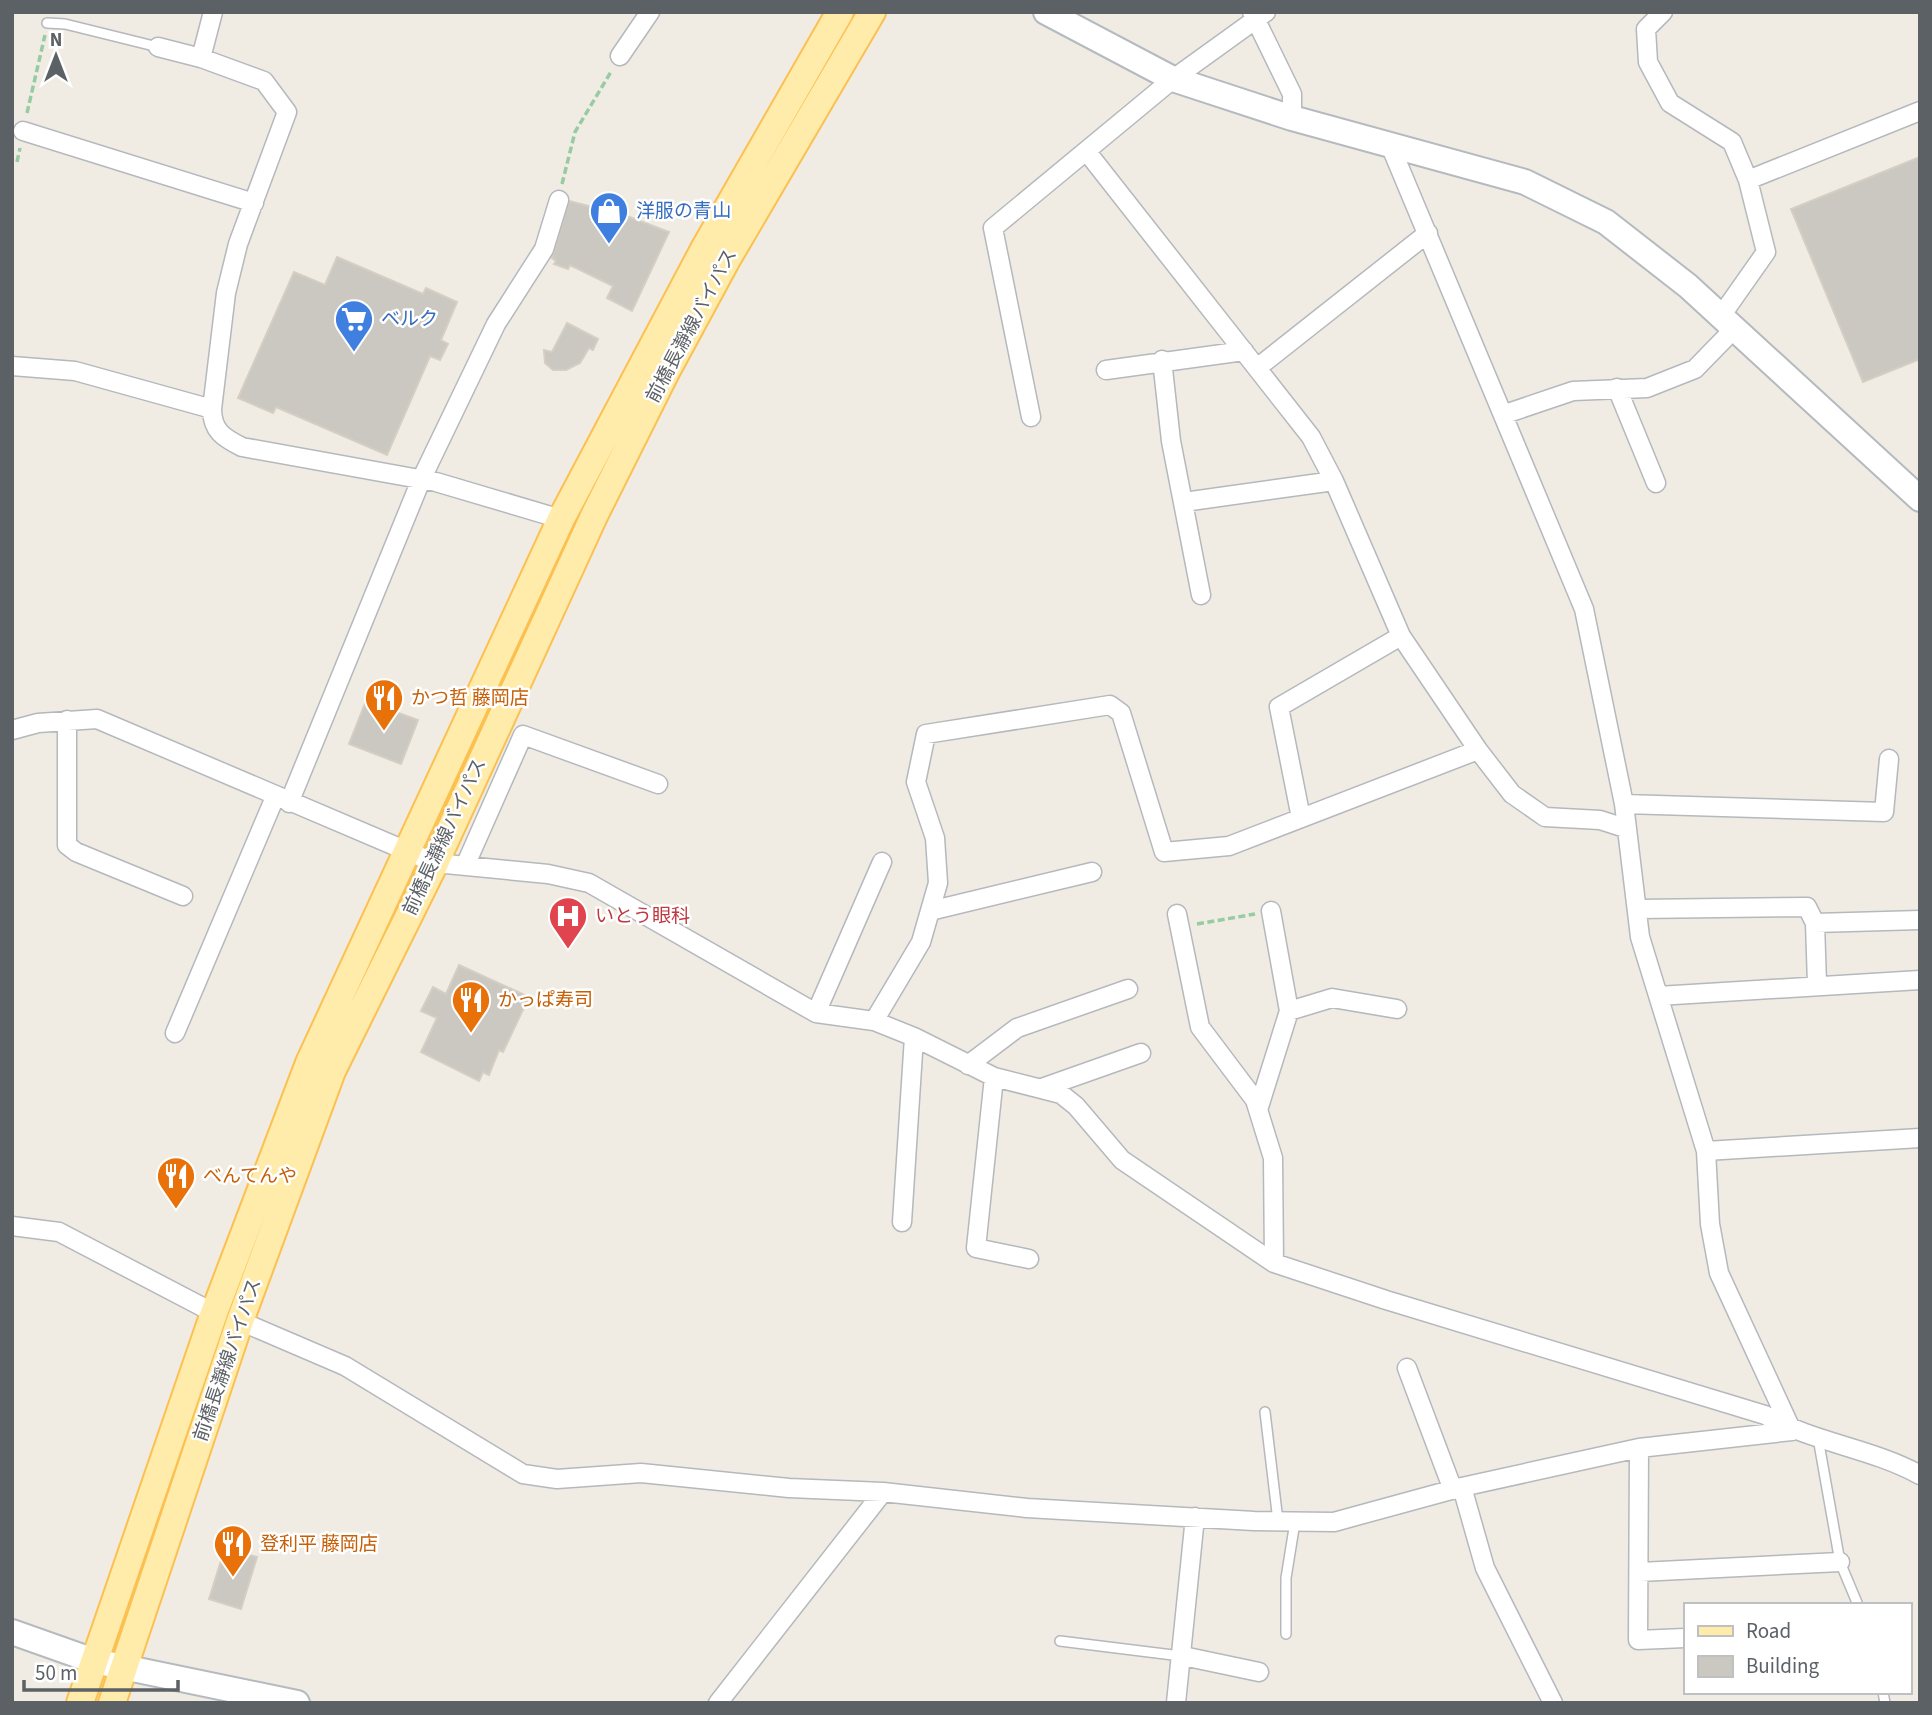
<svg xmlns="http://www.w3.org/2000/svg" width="1932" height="1715" viewBox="0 0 1932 1715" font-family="'Source Sans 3','Noto Sans JP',sans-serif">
<rect width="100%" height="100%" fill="#f0ece4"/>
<path fill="#cbc7c1" stroke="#d5cec2" stroke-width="2" d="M 1920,157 L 1920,359 L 1863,382 L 1791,209 Z
M 569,201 L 627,216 L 669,232 L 632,311 L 607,298 L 613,286 L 570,265 L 568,269 L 554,264 L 556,261 L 552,258 Z
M 337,257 L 423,294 L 426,288 L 457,302 L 441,340 L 448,344 L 440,360 L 430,356 L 387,455 L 276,407 L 273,413 L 238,398 L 294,272 L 325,285 Z
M 567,323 L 598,339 L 593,350 L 589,348 L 580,363 L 566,370 L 553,370 L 545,363 L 544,350 L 552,352 Z
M 366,701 L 418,720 L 401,764 L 349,744 Z
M 459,965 L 529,997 L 503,1052 L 499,1050 L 489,1075 L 483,1072 L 479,1081 L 421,1052 L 437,1018 L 421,1011 L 433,987 L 446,994 Z
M 225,1548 L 257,1557 L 241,1609 L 209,1599 Z"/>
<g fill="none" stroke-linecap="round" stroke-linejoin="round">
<g stroke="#b5b8bc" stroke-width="12">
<path id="lane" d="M 47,23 L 65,24 L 158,47
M 1265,1412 L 1278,1521
M 1818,1438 L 1840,1562 L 1858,1605
M 1286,1634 L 1286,1578 L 1295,1522
M 1060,1641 L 1181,1656
M 1883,1692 L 1885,1703"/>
</g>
<g stroke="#b5b8bc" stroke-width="21">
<path id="street" d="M 213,12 L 201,58 L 264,81 L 287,112 L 238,244 L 226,293 L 212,409 C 212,431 224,438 242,447 L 436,482 L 561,519
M 1252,12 L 1292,94 L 1292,118
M 1663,12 L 1646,29 L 1648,62 L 1670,103 L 1732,142 L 1748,180
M 158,47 L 201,58
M 620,56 L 650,12
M 23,131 L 254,203
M 1390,145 L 1584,609 L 1624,804 L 1640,937 L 1706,1151 L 1710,1224 L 1719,1273 L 1792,1431
M 1087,152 L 1311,437 L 1334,481 L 1401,636 L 1478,750 L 1512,794 L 1545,817 L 1600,820 L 1625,828
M 1721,316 L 1766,252 L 1748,180 L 1920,111
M 1162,360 L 1171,441 L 1201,595
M 12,366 L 75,371 L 212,409
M 1257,368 L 1428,233
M 1106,370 L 1244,351
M 1617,388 L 1656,483
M 1505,414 L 1573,391 L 1647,388 L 1695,369 L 1735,328
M 1031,417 L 993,228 L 1173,79 L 1266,12
M 1184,502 L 1334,481
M 67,720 L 67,845 L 76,852 L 183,896
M 12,730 L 38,723 L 97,719 L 435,863 L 548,874 L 589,883 L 816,1013 L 874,1021 L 914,1037 L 994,1077 L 1061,1094 L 1076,1106 L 1122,1160 L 1274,1263 L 1386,1300 L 1765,1415 C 1814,1443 1871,1448 1920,1475
M 289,803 L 421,480 L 496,324 L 544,249 L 559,200
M 1624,804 L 1884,812 L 1889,759
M 1301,818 L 1279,707 L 1401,636
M 465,866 L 523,735 L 658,784
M 1638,909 L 1807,907 L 1815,923 L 1817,984
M 930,911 L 1092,872
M 1177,914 L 1200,1027 L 1255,1100 L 1273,1158 L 1274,1263
M 1815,923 L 1920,920
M 1658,996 L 1920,980
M 1289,1011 L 1332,998 L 1397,1009
M 816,1013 L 882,862
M 874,1021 L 921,942 L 938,883 L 935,838 L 916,782 L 926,734 L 1110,705 L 1121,713 L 1164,852 L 1229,846 L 1478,750
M 175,1033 L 275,797
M 968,1065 L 1017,1028 L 1128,989
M 994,1077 L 976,1248 L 1029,1259
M 1042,1088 L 1141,1053
M 1258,1110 L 1289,1011 L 1271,911
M 1706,1151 L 1920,1138
M 902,1222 L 914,1037
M 12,1226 L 59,1232 L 214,1313
M 240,1321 L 345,1366 L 523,1474 L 557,1479 L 641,1473 L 789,1488 L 883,1492 L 1027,1508 L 1254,1521 L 1334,1522 L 1462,1487 L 1639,1448 L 1792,1431
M 1407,1368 L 1453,1490
M 1639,1448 L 1638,1640 L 1685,1638
M 1462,1487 L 1485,1568 L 1553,1703
M 1640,1572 L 1840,1562
M 1183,1656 L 1259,1672
M 718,1703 L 883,1492
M 1176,1703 L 1195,1517"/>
</g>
<g stroke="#b5babf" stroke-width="28">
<path id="secondary" d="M 1046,12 L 1173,79 L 1292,118 L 1525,182 L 1606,222 L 1688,286 L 1920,499
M 12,1632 L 94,1661 L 297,1703"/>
</g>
<g stroke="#fcc051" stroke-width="30">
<path id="primary" d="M 80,1703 L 214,1313 L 309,1063 L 561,519 L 704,249 L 840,12
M 112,1703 L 240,1321 L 332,1071 L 435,863 L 594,516 L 667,370 L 726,261 L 872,12"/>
</g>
<path stroke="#97cba2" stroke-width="3.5" stroke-dasharray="7 3.5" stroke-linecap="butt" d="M 27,113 L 45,35
M 17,162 L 20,148
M 562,184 L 575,132 L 612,70
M 1197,924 L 1255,914"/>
<use href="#lane" stroke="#fff" stroke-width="9"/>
<use href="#street" stroke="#fff" stroke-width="18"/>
<use href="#secondary" stroke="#fff" stroke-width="24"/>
<use href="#primary" stroke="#ffebaa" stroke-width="26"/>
</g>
<defs>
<g id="shop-pin" transform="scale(2.0125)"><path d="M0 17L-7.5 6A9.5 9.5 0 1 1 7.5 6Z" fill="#3f7fe0" stroke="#fff"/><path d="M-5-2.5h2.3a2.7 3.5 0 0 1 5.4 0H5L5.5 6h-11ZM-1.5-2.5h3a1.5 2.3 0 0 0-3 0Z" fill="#fff"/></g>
<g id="supermarket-pin" transform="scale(2.0125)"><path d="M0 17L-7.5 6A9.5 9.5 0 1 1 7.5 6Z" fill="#3f7fe0" stroke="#fff"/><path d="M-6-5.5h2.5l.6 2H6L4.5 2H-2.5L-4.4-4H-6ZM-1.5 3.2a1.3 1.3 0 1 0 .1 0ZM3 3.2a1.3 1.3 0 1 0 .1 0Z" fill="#fff"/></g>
<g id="restaurant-pin" transform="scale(2.0125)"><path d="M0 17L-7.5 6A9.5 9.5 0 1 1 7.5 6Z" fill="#e8710a" stroke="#fff"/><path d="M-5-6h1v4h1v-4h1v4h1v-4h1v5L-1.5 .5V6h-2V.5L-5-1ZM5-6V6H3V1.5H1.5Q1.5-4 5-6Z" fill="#fff"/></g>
<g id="hospital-pin" transform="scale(2.0125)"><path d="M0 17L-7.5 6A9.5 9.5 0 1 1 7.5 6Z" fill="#e0444e" stroke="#fff"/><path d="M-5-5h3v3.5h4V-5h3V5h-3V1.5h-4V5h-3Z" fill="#fff"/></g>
</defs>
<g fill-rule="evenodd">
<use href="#shop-pin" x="609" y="211"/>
<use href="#supermarket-pin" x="354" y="319"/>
<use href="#restaurant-pin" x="384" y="698"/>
<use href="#hospital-pin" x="568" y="916"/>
<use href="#restaurant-pin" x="471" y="1000"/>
<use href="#restaurant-pin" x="176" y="1176"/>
<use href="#restaurant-pin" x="233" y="1544"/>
</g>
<g text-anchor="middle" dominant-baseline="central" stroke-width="5" stroke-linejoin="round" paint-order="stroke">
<g font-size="19" fill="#366cbe" stroke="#fff" text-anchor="start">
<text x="636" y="211">洋服の青山</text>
<text x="381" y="319">ベルク</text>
</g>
<g font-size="19" fill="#5c6166" stroke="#fff">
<text transform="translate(692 326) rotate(-62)">前橋長瀞線バイパス</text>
<text transform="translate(445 837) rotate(-65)">前橋長瀞線バイパス</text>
<text transform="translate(228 1360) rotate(-71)">前橋長瀞線バイパス</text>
</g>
<g font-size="19" fill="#c56008" stroke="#fff" text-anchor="start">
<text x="411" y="698">かつ哲 藤岡店</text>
<text x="498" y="1000">かっぱ寿司</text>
<text x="203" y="1176">べんてんや</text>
<text x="260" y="1544">登利平 藤岡店</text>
</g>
<g font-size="19" fill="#be3a42" stroke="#fff" text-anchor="start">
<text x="595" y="916">いとう眼科</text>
</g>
</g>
<rect width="1932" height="1715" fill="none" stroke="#5c6166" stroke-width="28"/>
<rect x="1684" y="1603" width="228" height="91" fill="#ffffff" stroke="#bec0c2" stroke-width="2"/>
<rect x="1698" y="1626" width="35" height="10" fill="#ffebaa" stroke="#bec0c2" stroke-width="2"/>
<text x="1746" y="1638" font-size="21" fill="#5c6166">Road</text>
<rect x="1698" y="1656" width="35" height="21" fill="#cbc7c1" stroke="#bec0c2" stroke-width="2"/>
<text x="1746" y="1673" font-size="21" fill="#5c6166">Building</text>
<g transform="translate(56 56)" stroke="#ffffff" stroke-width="5" paint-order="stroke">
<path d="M0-5L12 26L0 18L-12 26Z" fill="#5c6166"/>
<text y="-10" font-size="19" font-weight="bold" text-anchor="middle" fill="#5c6166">N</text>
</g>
<path d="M24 1680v10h154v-10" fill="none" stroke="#5c6166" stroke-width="3.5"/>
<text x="35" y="1680" font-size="21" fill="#5c6166" stroke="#ffffff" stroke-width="5" paint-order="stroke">50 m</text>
</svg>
